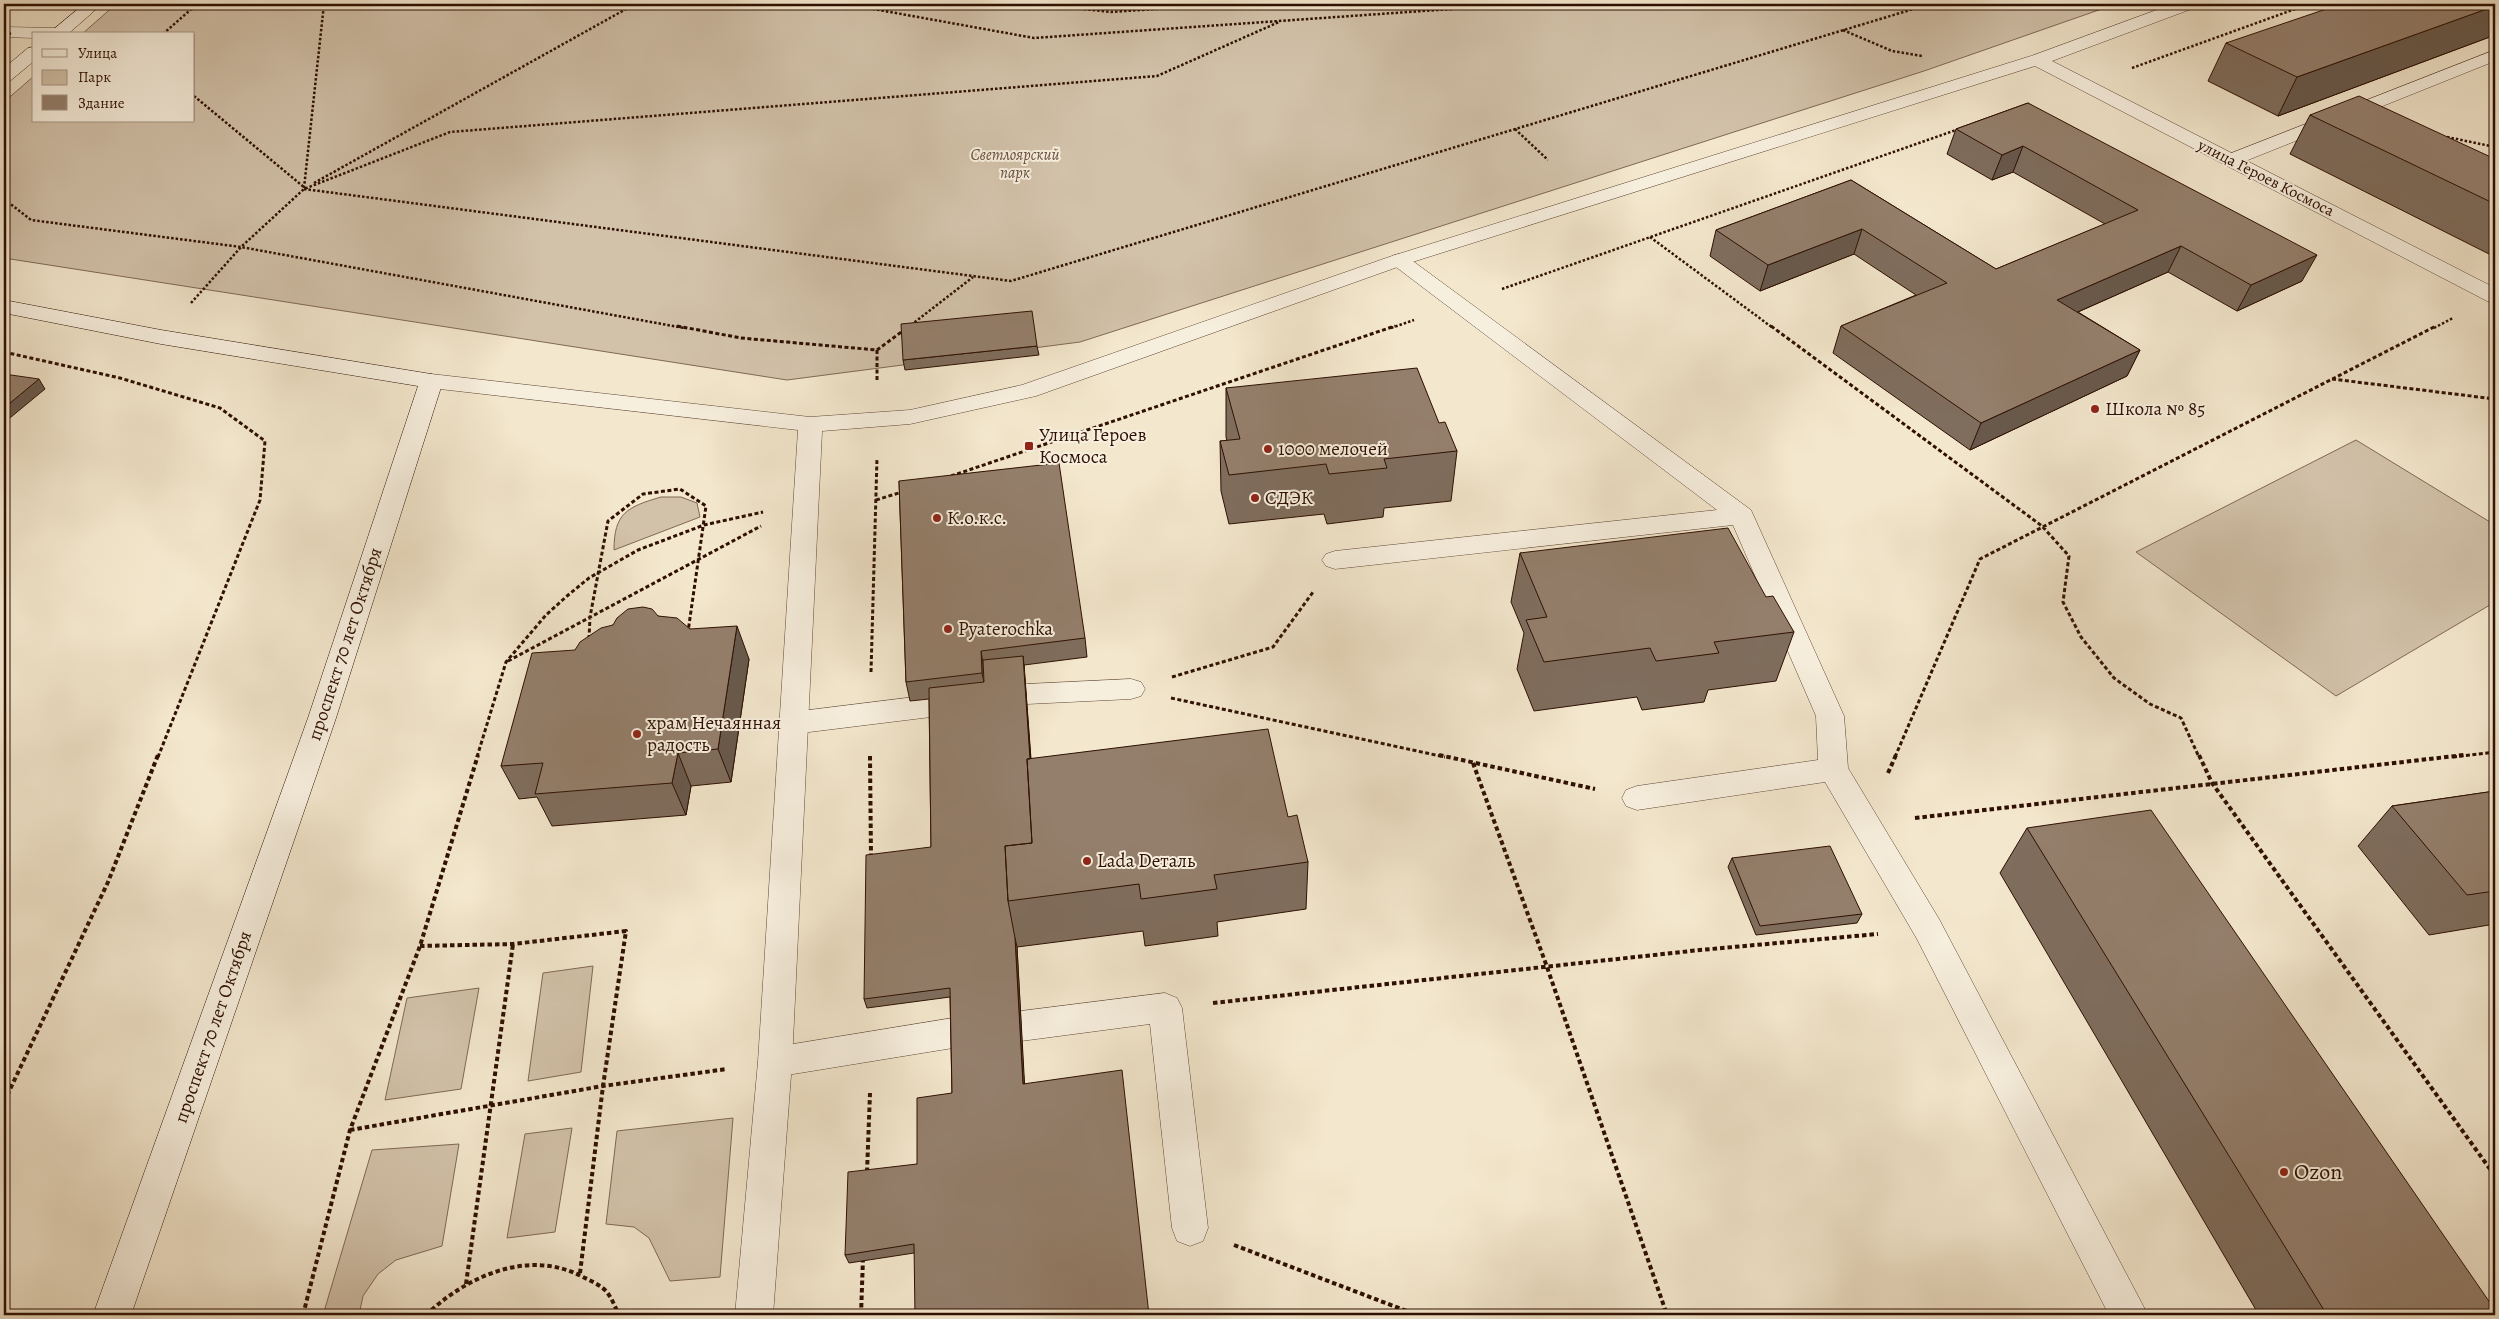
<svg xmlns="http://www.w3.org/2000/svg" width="2499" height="1319" viewBox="0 0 2499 1319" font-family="Alegreya,serif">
<rect width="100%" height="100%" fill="#f3e7cd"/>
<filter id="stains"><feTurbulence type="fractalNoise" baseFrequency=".004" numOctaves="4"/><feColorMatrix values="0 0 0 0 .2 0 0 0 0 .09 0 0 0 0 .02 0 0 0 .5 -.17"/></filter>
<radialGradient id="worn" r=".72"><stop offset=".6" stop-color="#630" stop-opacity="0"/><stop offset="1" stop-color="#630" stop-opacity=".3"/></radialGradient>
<path fill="#d2c2aa" stroke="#806856" d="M 116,4 L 2116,4 L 1924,71 L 1080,342 L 787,380 L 4,258 L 4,102 L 34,76 L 34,121 L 194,121 L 194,34 L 82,34 Z
M 2356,440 L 2495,525 L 2495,602 L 2336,696 L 2136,552 Z
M 661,497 L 681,497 L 697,503 L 700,517 L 614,550 C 614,513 627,507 661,497 Z
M 593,966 L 581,1072 L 528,1081 L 543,973 Z
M 479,988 L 461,1089 L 385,1100 L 407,998 Z
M 733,1118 L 720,1277 L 670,1281 L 649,1238 L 634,1227 L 606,1224 L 617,1131 Z
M 572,1128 L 555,1232 L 507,1238 L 525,1134 Z
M 459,1144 L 442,1246 L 396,1260 L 378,1274 L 363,1296 L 359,1315 L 323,1315 L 372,1150 Z"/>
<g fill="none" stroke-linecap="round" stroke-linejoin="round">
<g stroke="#5f4535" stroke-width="1">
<path id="service" d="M 4,27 L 57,28 L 63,29 L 66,33 L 34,34 L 34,38 L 4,37 Z
M 2495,50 L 2495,61 L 2238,164 L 2224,164 L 2221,160 L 2224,156 Z
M 1399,254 L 1406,256 L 1751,510 L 1844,716 L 1848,768 L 1939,919 L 2148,1315 L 2109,1315 L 1917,939 L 1825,782 L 1637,810 L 1626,806 L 1622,798 L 1626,790 L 1637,786 L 1818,760 L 1816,716 L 1733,525 L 1335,569 L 1326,566 L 1322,560 L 1326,554 L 1335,551 L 1717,510 L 1392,264 L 1388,260 L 1392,256 Z
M 1131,679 L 1141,682 L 1145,689 L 1141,696 L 1131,699 L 1027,704 L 1017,701 L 1013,694 L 1017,687 L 1027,684 Z
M 931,695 L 941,698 L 945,706 L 941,714 L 931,717 L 793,734 L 783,731 L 779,723 L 783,715 L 793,712 Z
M 1165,993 L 1177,998 L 1182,1008 L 1208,1228 L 1203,1241 L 1190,1246 L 1177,1241 L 1172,1228 L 1150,1024 L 1021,1041 L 1009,1036 L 1004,1026 L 1009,1016 L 1021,1011 Z
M 953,1018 L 965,1022 L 970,1033 L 965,1044 L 953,1048 L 775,1077 L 763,1073 L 758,1062 L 763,1051 L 775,1047 Z"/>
</g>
<g stroke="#5f4535" stroke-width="1">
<path id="minor" d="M 2173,4 L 2196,4 L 2194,8 L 2052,61 L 2495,288 L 2495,302 L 2487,301 L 2035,66 L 1406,264 L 1036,396 L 910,424 L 822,431 L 792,1062 L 773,1315 L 735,1315 L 758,1062 L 798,430 L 431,388 L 423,386 L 419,381 L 423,376 L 431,374 L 810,417 L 910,410 L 1022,385 L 1392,256 L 2031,56 Z"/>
</g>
<g stroke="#2e0f02" stroke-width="1">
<path id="secondary" d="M 84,4 L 102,4 L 68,34 L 48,34 Z
M 34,47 L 34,61 L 10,81 L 4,82 L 4,68 L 28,48 Z
M 4,300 L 161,330 L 431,374 L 439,376 L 443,381 L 336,718 L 131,1315 L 93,1315 L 308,718 L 418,386 L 161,344 L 4,313 Z"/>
</g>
<path stroke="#2e0f02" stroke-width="2.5" stroke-dasharray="2.5 2" stroke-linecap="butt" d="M 846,4 L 1034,38 L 1524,4
M 1039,4 L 1111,12 L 1229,4
M 1359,4 L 1362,4
M 1843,30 L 1892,51 L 1922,56
M 163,34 L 197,4
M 2132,68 L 2309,4
M 194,96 L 305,188
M 4,117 L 9,112
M 1515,129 L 1548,160
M 2447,137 L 2495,147
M 314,183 L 635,4
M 304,188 L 324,4
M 304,189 L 1011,281 L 1930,4
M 4,199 L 31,220 L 241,247 L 304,189 L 450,132 L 1157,76 L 1279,22
M 1650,237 L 1773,328
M 1502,289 L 1959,129
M 191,303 L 241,247 L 684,328
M 911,325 L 973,277
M 1391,328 L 1414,320
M 2434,328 L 2453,318"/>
<path stroke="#2e0f02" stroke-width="3" stroke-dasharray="4 2.5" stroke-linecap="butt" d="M 677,326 L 741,338 L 877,350 L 904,330
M 1771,326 L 2042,526 L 2069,556 L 2063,602 L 2081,637 L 2114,678 L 2150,704 L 2181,718 L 2199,757
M 877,350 L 877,382
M 4,352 L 120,378 L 220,408 L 265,441 L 260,500 L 158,757
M 2332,379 L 2495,399
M 951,476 L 1395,326
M 876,500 L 902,492
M 589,639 L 590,617 L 608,521 L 643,494 L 680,489 L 706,506 L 688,632
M 508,661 L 761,526
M 871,672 L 877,458
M 1172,677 L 1273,647 L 1313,592
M 1171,698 L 1445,757
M 477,757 L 506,662 L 546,615 L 567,596 L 589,578 L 638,550 L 704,525 L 763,512
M 1895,757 L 1980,559 L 2436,326
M 2453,757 L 2495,752"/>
<path stroke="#2e0f02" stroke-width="4" stroke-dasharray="4.5 3" stroke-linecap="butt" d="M 1439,755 L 1595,789
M 2199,755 L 2212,783 L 2495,1176
M 870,756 L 871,857
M 1473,763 L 1547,967 L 1667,1315
M 1888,773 L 1896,755
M 1915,818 L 2464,755
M 420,946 L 513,944 L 626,931 L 603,1086 L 580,1273
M 1213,1003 L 1700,950 L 1878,934
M 4,1102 L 108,882 L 158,755
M 350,1130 L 603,1086 L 727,1069
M 867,1172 L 870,1093
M 1234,1245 L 1417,1315
M 466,1284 L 513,944
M 303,1315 L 350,1130 L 420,946 L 478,755
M 426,1315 C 467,1276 529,1248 583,1277 C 591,1281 600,1285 606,1291 C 612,1298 615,1307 619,1315
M 861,1315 L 863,1258"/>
<use href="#service" fill="#f7efde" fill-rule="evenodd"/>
<use href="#minor" fill="#f7efde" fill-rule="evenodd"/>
<use href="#secondary" fill="#f7efde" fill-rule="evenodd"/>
</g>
<path fill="#7f6d5d" stroke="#2e0f02" d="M 2495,35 L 2278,116 L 2208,81 L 2226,43 Z
M 2028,103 L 2302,281 L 2237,311 L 2168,272 L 2078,312 L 2140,350 L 2127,376 L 1970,450 L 1833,353 L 1841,326 L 1916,295 L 1854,254 L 1760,291 L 1710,256 L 1716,230 L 1851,180 L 1996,269 L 2105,224 L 2013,172 L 1992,180 L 1947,154 L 1956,129 Z
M 2310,115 L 2495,159 L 2495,257 L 2290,154 Z
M 1037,346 L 1039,355 L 905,370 L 903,360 Z
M 1226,388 L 1439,423 L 1457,451 L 1451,501 L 1384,508 L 1383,517 L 1327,524 L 1324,514 L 1229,524 L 1221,491 L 1220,441 L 1227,441 L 1226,437 Z
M 899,481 L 1085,638 L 1087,657 L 1024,665 L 1031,759 L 1288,817 L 1308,862 L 1306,909 L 1217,922 L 1218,936 L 1145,946 L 1143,931 L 1017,947 L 1024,1083 L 914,1253 L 849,1263 L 845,1255 L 917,1164 L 952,1093 L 950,997 L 867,1008 L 864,999 L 931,847 L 929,699 L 910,701 L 906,682 Z
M 1520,553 L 1766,597 L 1794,632 L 1776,681 L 1708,690 L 1704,702 L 1642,710 L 1637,697 L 1534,711 L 1517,669 L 1524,633 L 1511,602 Z
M 658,616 L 690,629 L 749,659 L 731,782 L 691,786 L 686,815 L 552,826 L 537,797 L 519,799 L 501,766 L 575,650 L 613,625 Z
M 2495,791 L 2495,924 L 2429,935 L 2358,846 L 2392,806 Z
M 2027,828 L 2495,1315 L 2259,1315 L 2000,873 Z
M 1732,858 L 1862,914 L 1857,923 L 1756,935 L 1728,867 Z"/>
<path fill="#68594c" stroke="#2e0f02" d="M 2495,6 L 2495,35 L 2278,116 L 2297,77 Z
M 6,25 L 11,34 L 4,40 L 4,27 Z
M 2023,146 L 2013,172 L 1992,180 L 2002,155 Z
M 1862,229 L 1854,254 L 1760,291 L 1768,265 Z
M 2181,246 L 2168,272 L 2046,326 L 2057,300 Z
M 2317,255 L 2302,281 L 2237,311 L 2251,285 Z
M 2140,350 L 2127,376 L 1970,450 L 1981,423 Z
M 39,379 L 45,389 L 5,422 L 4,421 L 4,408 Z
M 737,626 L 749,659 L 731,782 L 718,749 Z
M 981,651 L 984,670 L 986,692 L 982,673 Z
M 1023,656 L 1024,665 L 1040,890 L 1039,881 Z
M 678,753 L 691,786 L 686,815 L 672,783 Z
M 1015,938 L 1017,947 L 1025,1092 L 1023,1084 Z"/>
<path fill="#947f6c" stroke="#2e0f02" d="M 2341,4 L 2495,4 L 2495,6 L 2297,77 L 2226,43 Z
M 2359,96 L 2495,159 L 2495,204 L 2310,115 Z
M 2028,103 L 2317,255 L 2251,285 L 2181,246 L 2057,300 L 2140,350 L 1981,423 L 1841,326 L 1947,283 L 1862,229 L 1768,265 L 1716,230 L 1851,180 L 1996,269 L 2138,210 L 2023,146 L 2002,155 L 1956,129 Z
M 1032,311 L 1037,346 L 903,360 L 901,324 Z
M 1417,368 L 1439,423 L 1445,422 L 1457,451 L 1384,459 L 1387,468 L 1329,474 L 1326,464 L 1229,475 L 1220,441 L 1240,439 L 1226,388 Z
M 4,374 L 39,379 L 4,408 Z
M 1059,463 L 1085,638 L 981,651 L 982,673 L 906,682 L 899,481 Z
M 1728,528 L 1766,597 L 1773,596 L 1794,632 L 1714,642 L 1719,653 L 1656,661 L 1650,648 L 1544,662 L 1526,620 L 1547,617 L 1520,553 Z
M 643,607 L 652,609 L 658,616 L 677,618 L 690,629 L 737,626 L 718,749 L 678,753 L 672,783 L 535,794 L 543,763 L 501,766 L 532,653 L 575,650 L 580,642 L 601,628 L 613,625 L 617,618 L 628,609 Z
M 1023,656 L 1030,759 L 1027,759 L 1032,843 L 1005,846 L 1008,901 L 1015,938 L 1023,1084 L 1122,1070 L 1149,1315 L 915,1315 L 914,1244 L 845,1255 L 848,1172 L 917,1164 L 917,1098 L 952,1093 L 950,988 L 864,999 L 866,855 L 931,847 L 929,688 L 984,682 L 983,660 Z
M 1268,729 L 1288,817 L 1297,815 L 1308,862 L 1214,875 L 1217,889 L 1141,899 L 1139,884 L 1008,901 L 1005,846 L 1032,843 L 1027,759 Z
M 2495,791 L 2495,891 L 2467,895 L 2392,806 Z
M 2151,810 L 2495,1310 L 2495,1315 L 2327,1315 L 2027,828 Z
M 1830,846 L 1862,914 L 1760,926 L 1732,858 Z"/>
<g fill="#8f2418" stroke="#f7efde" stroke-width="2">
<circle cx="2095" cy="409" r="5"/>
<rect x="1024" y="441" width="10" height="10" rx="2.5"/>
<circle cx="1268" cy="449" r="5"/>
<circle cx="1255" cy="498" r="5"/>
<circle cx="937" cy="518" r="5"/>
<circle cx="948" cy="629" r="5"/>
<circle cx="637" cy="734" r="5"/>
<circle cx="1087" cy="861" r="5"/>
<circle cx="2284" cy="1172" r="5"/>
</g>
<g text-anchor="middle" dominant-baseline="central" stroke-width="4" stroke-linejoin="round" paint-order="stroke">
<g font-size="16" font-style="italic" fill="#674e3d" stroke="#f7efde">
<text x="1015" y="155">Светлоярский<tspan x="1015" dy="18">парк</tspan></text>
</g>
<g font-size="16" fill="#2e0f02" stroke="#f7efde">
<text transform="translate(2266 178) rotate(27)">улица Героев Космоса</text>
</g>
<g font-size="19" fill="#2e0f02" stroke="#f7efde" text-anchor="start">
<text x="2105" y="409">Школа № 85</text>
<text x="1039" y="435">Улица Героев<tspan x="1039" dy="22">Космоса</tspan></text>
<text x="1278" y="449">1000 мелочей</text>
<text x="1265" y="498">СДЭК</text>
<text x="947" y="518">К.о.к.с.</text>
<text x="958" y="629">Pyaterochka</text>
<text x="647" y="723">храм Нечаянная<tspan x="647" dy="22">радость</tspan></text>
<text x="1097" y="861">Lada Dеталь</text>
</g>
<g font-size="19" fill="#2e0f02" stroke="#f7efde">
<text transform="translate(345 644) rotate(-72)">проспект 70 лет Октября</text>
<text transform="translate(213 1027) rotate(-71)">проспект 70 лет Октября</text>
</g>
<g font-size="22" fill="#2e0f02" stroke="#f7efde" text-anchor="start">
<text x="2294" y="1172">Ozon</text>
</g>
</g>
<rect width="2499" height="1319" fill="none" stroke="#f3e7cd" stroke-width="20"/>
<rect x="5" y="5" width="2489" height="1309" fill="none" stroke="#2e0f02" stroke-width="2.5"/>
<rect x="10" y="10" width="2479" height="1299" fill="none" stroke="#2e0f02"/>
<rect x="32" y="32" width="162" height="90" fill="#f7efde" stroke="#a79586"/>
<rect x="42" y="49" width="25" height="8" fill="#f7efde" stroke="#a79586"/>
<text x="78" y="58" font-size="15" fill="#2e0f02">Улица</text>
<rect x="42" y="70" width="25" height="15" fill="#d2c2aa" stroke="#a79586"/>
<text x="78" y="82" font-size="15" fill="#2e0f02">Парк</text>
<rect x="42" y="95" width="25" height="15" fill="#947f6c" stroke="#a79586"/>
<text x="78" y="108" font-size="15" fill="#2e0f02">Здание</text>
<rect width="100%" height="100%" filter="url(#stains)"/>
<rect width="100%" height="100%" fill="url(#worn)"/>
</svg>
